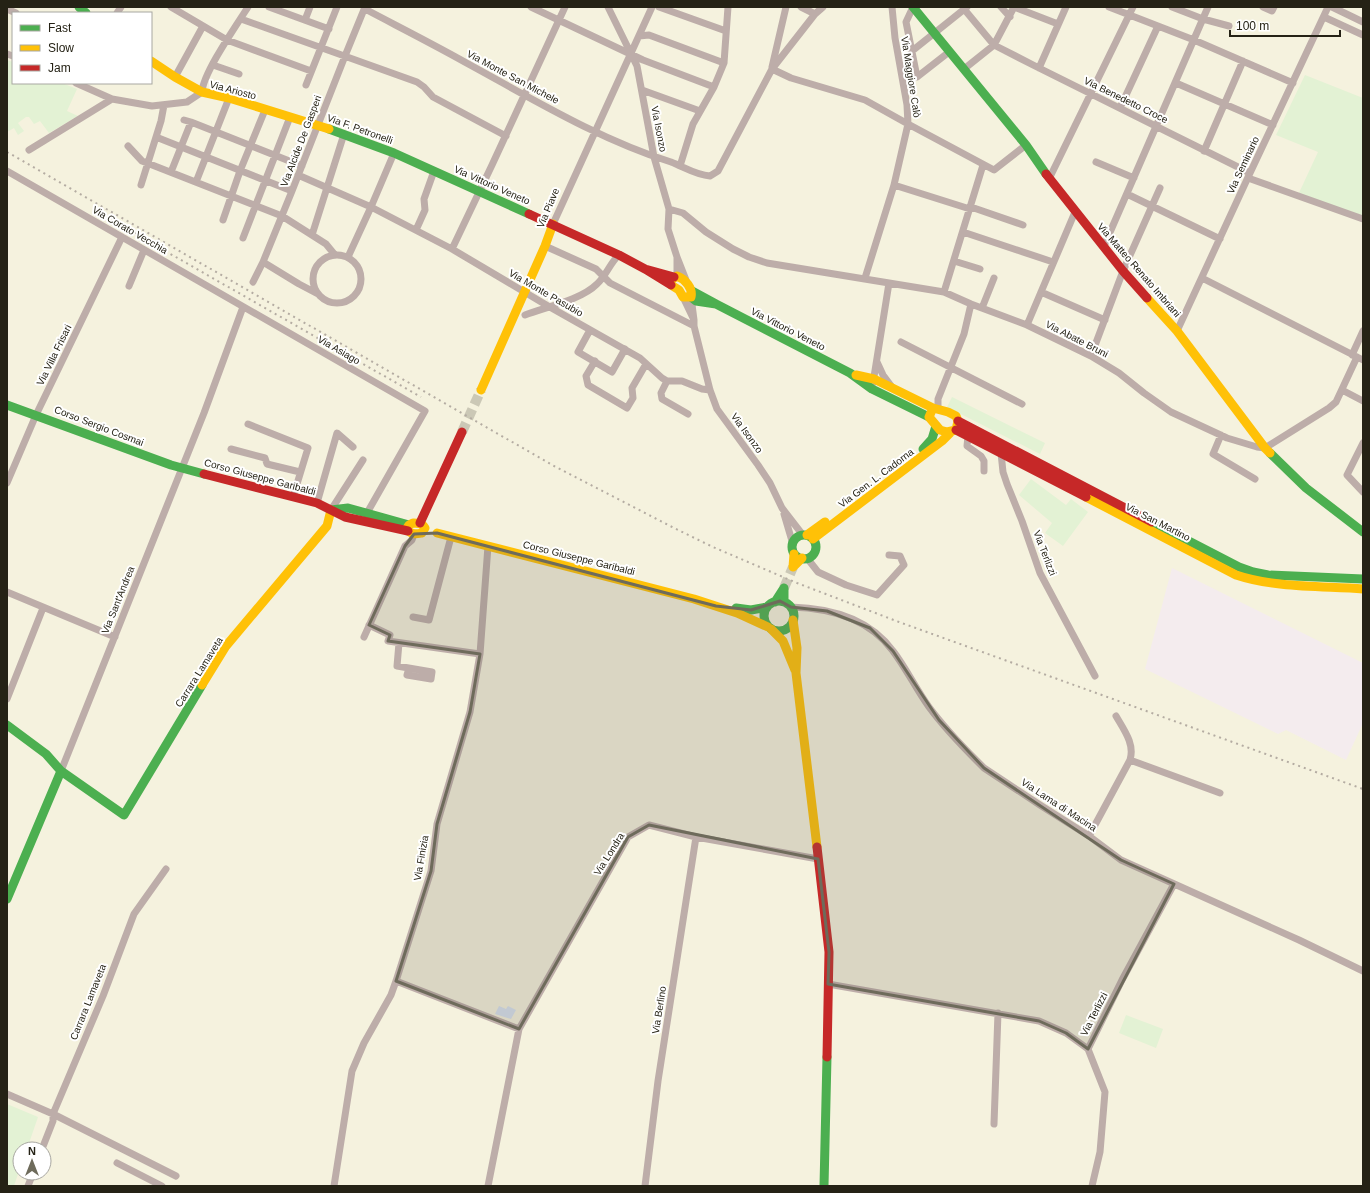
<svg xmlns="http://www.w3.org/2000/svg" width="1370" height="1193" viewBox="0 0 1370 1193" font-family="Arial,sans-serif">
<rect width="100%" height="100%" fill="#f5f2de"/>
<path fill="#f4ecee" d="M 1172,568 L 1363,663 L 1363,723 L 1346,760 L 1286,730 L 1278,734 L 1145,669 Z"/>
<path fill="#e3f2d4" d="M 7,60 L 13,62 L 13,83 L 62,83 L 77,89 L 67,111 L 78,116 L 49,133 L 40,121 L 34,124 L 29,117 L 26,117 L 18,123 L 24,131 L 18,135 L 14,128 L 7,132 Z
M 1305,75 L 1363,98 L 1363,219 L 1298,195 L 1318,152 L 1276,135 Z
M 952,397 L 1045,443 L 1040,454 L 947,407 Z
M 1031,479 L 1066,505 L 1071,499 L 1088,512 L 1063,546 L 1045,533 L 1052,523 L 1019,495 Z
M 1126,1015 L 1163,1029 L 1156,1048 L 1119,1033 Z
M 7,1104 L 38,1117 L 27,1149 L 20,1149 L 20,1168 L 14,1186 L 7,1186 Z"/>
<path fill="#d7e1f0" d="M 499,1006 L 506,1009 L 508,1006 L 516,1010 L 511,1019 L 495,1014 Z"/>
<g fill="none" stroke-linecap="round" stroke-linejoin="round">
<path stroke="#cbc8b6" stroke-width="10" stroke-dasharray="10 5" stroke-linecap="butt" d="M 462,432 L 481,390
M 784,588 L 793,567"/>
<path stroke="#bdada9" stroke-width="7" d="M 171,7 L 227,40 L 311,71
M 269,7 L 329,29
M 531,7 L 643,60 L 714,87
M 608,7 L 637,66 L 654,157 L 669,209 L 668,229 L 677,257
M 659,7 L 726,31
M 801,7 L 815,14
M 892,7 L 895,38 L 907,105 L 908,124 L 994,170 L 1026,145
M 913,7 L 906,22 L 917,77 L 949,52
M 1001,7 L 1010,17
M 1014,7 L 1058,24
M 1109,7 L 1194,40 L 1293,83
M 1172,7 L 1203,19 L 1229,26
M 1263,7 L 1272,11 L 1274,7
M 1332,7 L 1363,22
M 7,9 L 16,13
M 365,9 C 401,28 437,46 472,66 C 536,101 601,140 671,162 C 684,167 696,175 710,176 L 718,171 L 772,69 L 815,14 L 823,7
M 964,9 L 994,45 L 1039,68 L 1250,173
M 117,13 L 121,7
M 1324,17 L 1363,35
M 241,19 L 417,82 L 424,87 L 433,97 L 506,136
M 305,20 L 310,7
M 639,36 L 649,35 L 724,63
M 912,51 L 967,7
M 7,54 L 13,56
M 213,65 L 239,74
M 772,67 L 786,7
M 1039,68 L 1066,7
M 772,69 L 791,78 L 865,100 L 908,124 L 894,185 L 865,278
M 964,69 L 994,45 L 1014,7
M 175,77 L 203,26
M 76,83 L 112,99 L 152,106 L 187,102 L 202,92 C 203,73 236,26 248,7
M 1176,83 L 1273,125
M 306,85 L 337,7
M 642,90 L 700,111
M 1120,108 L 1158,26
M 184,120 L 191,122 L 302,166
M 156,137 L 292,191
M 128,146 L 142,161 L 282,216 L 326,244 L 335,255
M 29,150 L 112,99
M 1204,151 L 1243,61
M 1096,162 L 1134,178
M 680,166 L 693,124 L 714,87 L 724,63 L 728,7
M 7,171 L 425,411 L 367,513
M 171,172 L 191,122
M 298,175 L 371,207 L 452,249 L 548,306 L 640,358 L 662,378 L 667,381 L 682,381 L 702,389 L 710,390
M 1248,178 L 1363,219
M 1049,179 L 1133,7
M 196,182 L 229,98
M 141,185 L 161,121 L 164,105
M 894,185 L 970,209
M 1127,194 L 1220,239
M 971,207 L 1023,225
M 669,209 L 683,213 L 706,232 L 733,249 L 749,257 L 767,263 L 944,292 L 971,304 L 1027,325 L 1091,356 L 1119,373 L 1144,393 L 1171,412 L 1227,438 L 1257,447 L 1265,448 L 1329,408 L 1336,402 L 1357,357
M 223,220 L 240,171 L 265,110
M 553,224 L 652,7
M 416,230 L 425,210 L 424,199 L 434,171
M 963,232 L 1053,262
M 312,235 L 344,134
M 243,238 L 290,117
M 545,246 L 596,269 L 610,283 L 694,326
M 1104,246 L 1208,7
M 452,249 L 492,165 L 565,7
M313 279a24 24 0 1 1 48 0a24 24 0 1 1-48 0Z
M 348,257 L 371,207 L 394,153
M 954,261 L 980,269
M 263,262 L 299,284 L 318,294
M 677,276 L 677,257 L 686,280
M 1202,278 L 1363,360
M 253,282 L 263,262 L 292,191 L 345,56 L 365,7
M 129,286 L 144,250
M 944,292 L 983,165
M 1041,292 L 1105,320
M 683,297 L 694,320 L 691,297
M 982,308 L 994,278
M 525,315 C 546,307 581,300 597,284 C 606,276 610,263 619,255
M 694,320 L 694,326 L 710,390 L 717,409 L 758,465 L 770,483 L 782,508 L 802,534
M 1027,325 L 1075,212
M 590,330 L 578,352 L 612,372 L 625,349
M 1177,331 L 1250,173 L 1328,7
M 901,342 L 1022,404
M 1352,355 L 1363,331
M 1091,356 L 1123,271 L 1160,188
M 595,361 L 586,376 L 588,385 L 627,408 L 633,398 L 632,388 L 646,364
M 877,362 L 883,375 L 892,387
M 667,381 L 661,393 L 662,399 L 688,414
M 873,383 L 889,283
M 1342,390 L 1363,401
M 938,409 L 938,399 L 964,334 L 971,304
M 248,424 L 308,448 L 293,497
M 1221,435 L 1213,454 L 1255,479
M 968,436 L 967,446 L 981,456 L 984,461 L 984,471
M 1363,443 L 1347,475 L 1363,492
M 231,449 L 265,458 L 267,464 L 300,472
M 1001,453 L 1003,472 L 1007,484 L 1022,521 L 1040,573 L 1095,676
M 7,483 L 36,415 L 122,237
M 317,503 L 337,433 L 353,447
M 331,510 L 363,460
M 784,514 L 792,541
M 807,558 L 818,572 L 846,585 L 877,595 L 904,565 L 900,556 L 889,555
M 7,592 L 115,637
M 791,607 C 829,608 869,618 893,651 C 906,668 916,689 929,707 C 943,726 960,744 977,761 L 984,768 L 1040,805 L 1089,836 L 1121,860 L 1299,940 L 1363,971
M 413,617 L 429,620 L 451,537
M 369,625 L 390,635 L 388,641 L 480,654
M 364,637 L 405,546 L 412,540 L 414,534
M 399,643 L 397,666 L 432,672 L 431,679 L 407,675 L 409,668
M 7,699 L 43,608
M 1130,760 L 1220,793
M 61,771 L 204,413 L 243,307
M 1089,836 L 1130,760 C 1135,744 1124,730 1116,716
M 396,981 L 519,1029
M 828,984 L 1039,1021 L 1066,1033 L 1088,1049
M 7,1094 L 53,1114 L 176,1176
M 994,1124 L 998,1013
M 42,1149 L 53,1121 L 53,1114 L 103,996 L 134,914 L 166,869
M 117,1163 L 162,1186
M 28,1186 L 33,1173
M 334,1186 L 352,1071 L 364,1043 L 391,995 L 396,981 L 431,871 L 437,824 L 470,712 L 480,654 L 488,546
M 488,1186 L 519,1029 L 628,837 L 649,825 L 696,837 L 818,859
M 645,1186 L 658,1081 L 696,837
M 1092,1186 L 1100,1152 L 1105,1092 L 1088,1049 L 1122,980 L 1174,884"/>
<path stroke="#4caf50" stroke-width="9" d="M 79,7 L 86,13
M 913,7 L 1026,145 L 1046,174
M 329,129 L 394,153 L 529,214
M 691,297 L 696,301 L 716,304 L 692,291
M 716,304 L 850,373 L 872,389 L 929,417
M 7,405 L 171,465 L 204,474
M 923,449 L 932,439 L 936,426
M 1270,453 L 1306,488 L 1363,532
M 331,510 L 348,508 L 409,525
M 1152,522 L 1239,567 L 1253,572 L 1268,575 L 1363,579
M792 547a12 12 0 1 1 24 0a12 12 0 1 1-24 0Z
M764 616a15 15 0 1 1 30 0a15 15 0 1 1-30 0Z
M 775,602 L 784,588 L 784,602
M 736,608 L 751,610 L 767,607
M 7,725 L 46,754 L 61,771 L 124,815 L 202,685
M 7,899 L 61,771
M 824,1186 L 827,1057"/>
<path stroke="#ffc107" stroke-width="9" d="M 151,61 L 175,77 L 202,92 L 229,98 L 329,129
M 677,276 C 685,279 693,288 691,297 L 683,297 L 679,290 L 671,285 L 671,280 Z
M 1147,298 L 1177,331 L 1265,448 L 1270,453
M 856,375 L 874,379 L 933,408 L 948,412 L 956,416 L 958,421 L 956,430 L 947,432 L 940,430 L 929,417 L 933,408
M 481,390 L 545,246 L 553,224
M 1086,497 L 1236,575 C 1275,588 1322,586 1363,589
M 413,523 C 418,523 422,523 425,528 L 422,533 C 415,534 410,535 407,528 L 409,525 Z
M 437,533 L 694,599 L 737,613 L 768,627
M 807,535 L 825,522
M 813,539 L 942,441 L 950,433
M 794,554 L 793,567 L 802,558
M 793,620 L 797,648 L 796,673 L 817,847
M 771,629 L 783,641 L 795,670
M 202,685 L 226,646 L 327,526 L 331,510"/>
<path stroke="#c62828" stroke-width="9" d="M 1046,174 L 1123,271 L 1147,298
M 529,214 L 619,255 L 645,269
M 671,285 L 645,269 L 674,277
M 958,421 L 1152,522
M 956,430 L 1086,497
M 204,474 L 317,503 L 345,517 L 408,531
M 420,523 L 462,432
M 817,847 L 829,952 L 827,1057"/>
<path stroke="#b4aca2" stroke-width="2" stroke-dasharray="2 4" stroke-linecap="butt" d="M 7,152 L 554,466 L 674,528 L 713,547 L 797,583 L 899,622 L 1363,789
M 114,220 L 167,252 L 421,397"/>
</g>
<path fill="#6e6b5b" fill-opacity="0.2" stroke="#6e6b5b" stroke-width="3" stroke-linejoin="round" d="M 437,533 L 716,606 L 751,610 L 780,601 L 791,607 L 827,611 L 870,628 L 893,651 L 939,720 L 984,768 L 1121,860 L 1174,884 L 1088,1049 L 1066,1033 L 1039,1021 L 828,984 L 829,952 L 818,859 L 649,825 L 628,837 L 519,1029 L 396,981 L 431,871 L 437,824 L 470,712 L 480,654 L 388,641 L 390,635 L 369,625 L 405,546 L 414,534 Z"/>
<g text-anchor="middle" dominant-baseline="central" stroke-width="4" stroke-linejoin="round" paint-order="stroke">
<g font-size="10" fill="#252215" stroke="#fff">
<text transform="translate(513 77) rotate(28)">Via Monte San Michele</text>
<text transform="translate(911 77) rotate(81)">Via Maggiore Calò</text>
<text transform="translate(233 90) rotate(15)">Via Ariosto</text>
<text transform="translate(1126 100) rotate(26)">Via Benedetto Croce</text>
<text transform="translate(360 129) rotate(20)">Via F. Petronelli</text>
<text transform="translate(659 129) rotate(79)">Via Isonzo</text>
<text transform="translate(301 141) rotate(-69)">Via Alcide De Gasperi</text>
<text transform="translate(1243 165) rotate(-65)">Via Seminario</text>
<text transform="translate(492 185) rotate(24)">Via Vittorio Veneto</text>
<text transform="translate(548 208) rotate(-67)">Via Piave</text>
<text transform="translate(130 230) rotate(30)">Via Corato Vecchia</text>
<text transform="translate(1139 270) rotate(49)">Via Matteo Renato Imbriani</text>
<text transform="translate(546 293) rotate(30)">Via Monte Pasubio</text>
<text transform="translate(788 329) rotate(27)">Via Vittorio Veneto</text>
<text transform="translate(1077 339) rotate(27)">Via Abate Bruni</text>
<text transform="translate(339 350) rotate(30)">Via Asiago</text>
<text transform="translate(54 355) rotate(-64)">Via Villa Frisari</text>
<text transform="translate(99 426) rotate(21)">Corso Sergio Cosmai</text>
<text transform="translate(747 433) rotate(54)">Via Isonzo</text>
<text transform="translate(260 477) rotate(15)">Corso Giuseppe Garibaldi</text>
<text transform="translate(876 478) rotate(-37)">Via Gen. L. Cadorna</text>
<text transform="translate(1158 522) rotate(27)">Via San Martino</text>
<text transform="translate(1045 553) rotate(69)">Via Terlizzi</text>
<text transform="translate(579 558) rotate(14)">Corso Giuseppe Garibaldi</text>
<text transform="translate(118 600) rotate(-68)">Via Sant'Andrea</text>
<text transform="translate(199 672) rotate(-58)">Carrara Lamaveta</text>
<text transform="translate(1059 805) rotate(33)">Via Lama di Macina</text>
<text transform="translate(609 854) rotate(-58)">Via Londra</text>
<text transform="translate(421 858) rotate(-80)">Via Finizia</text>
<text transform="translate(88 1002) rotate(-68)">Carrara Lamaveta</text>
<text transform="translate(659 1010) rotate(-81)">Via Berlino</text>
<text transform="translate(1094 1014) rotate(-63)">Via Terlizzi</text>
</g>
</g>
<rect width="1370" height="1193" fill="none" stroke="#252215" stroke-width="16"/>
<rect x="12" y="12" width="140" height="72" fill="#ffffff" stroke="#a8a7a1"/>
<rect x="20" y="25" width="20" height="6" fill="#4caf50" stroke="#a8a7a1"/>
<text x="48" y="32" font-size="12" fill="#252215">Fast</text>
<rect x="20" y="45" width="20" height="6" fill="#ffc107" stroke="#a8a7a1"/>
<text x="48" y="52" font-size="12" fill="#252215">Slow</text>
<rect x="20" y="65" width="20" height="6" fill="#c62828" stroke="#a8a7a1"/>
<text x="48" y="72" font-size="12" fill="#252215">Jam</text>
<g transform="translate(32 1161)"><circle r="19" fill="#ffffff" stroke="#a8a7a1"/>
<path d="M0-3L7 15L0 10L-7 15Z" fill="#6e6b5b"/>
<text y="-6" font-size="11" font-weight="bold" text-anchor="middle" fill="#252215">N</text>
</g>
<path d="M1230 30v6h110v-6" fill="none" stroke="#252215" stroke-width="2"/>
<text x="1236" y="30" font-size="12" fill="#252215" stroke="#ffffff" stroke-width="3" paint-order="stroke">100 m</text>
</svg>
